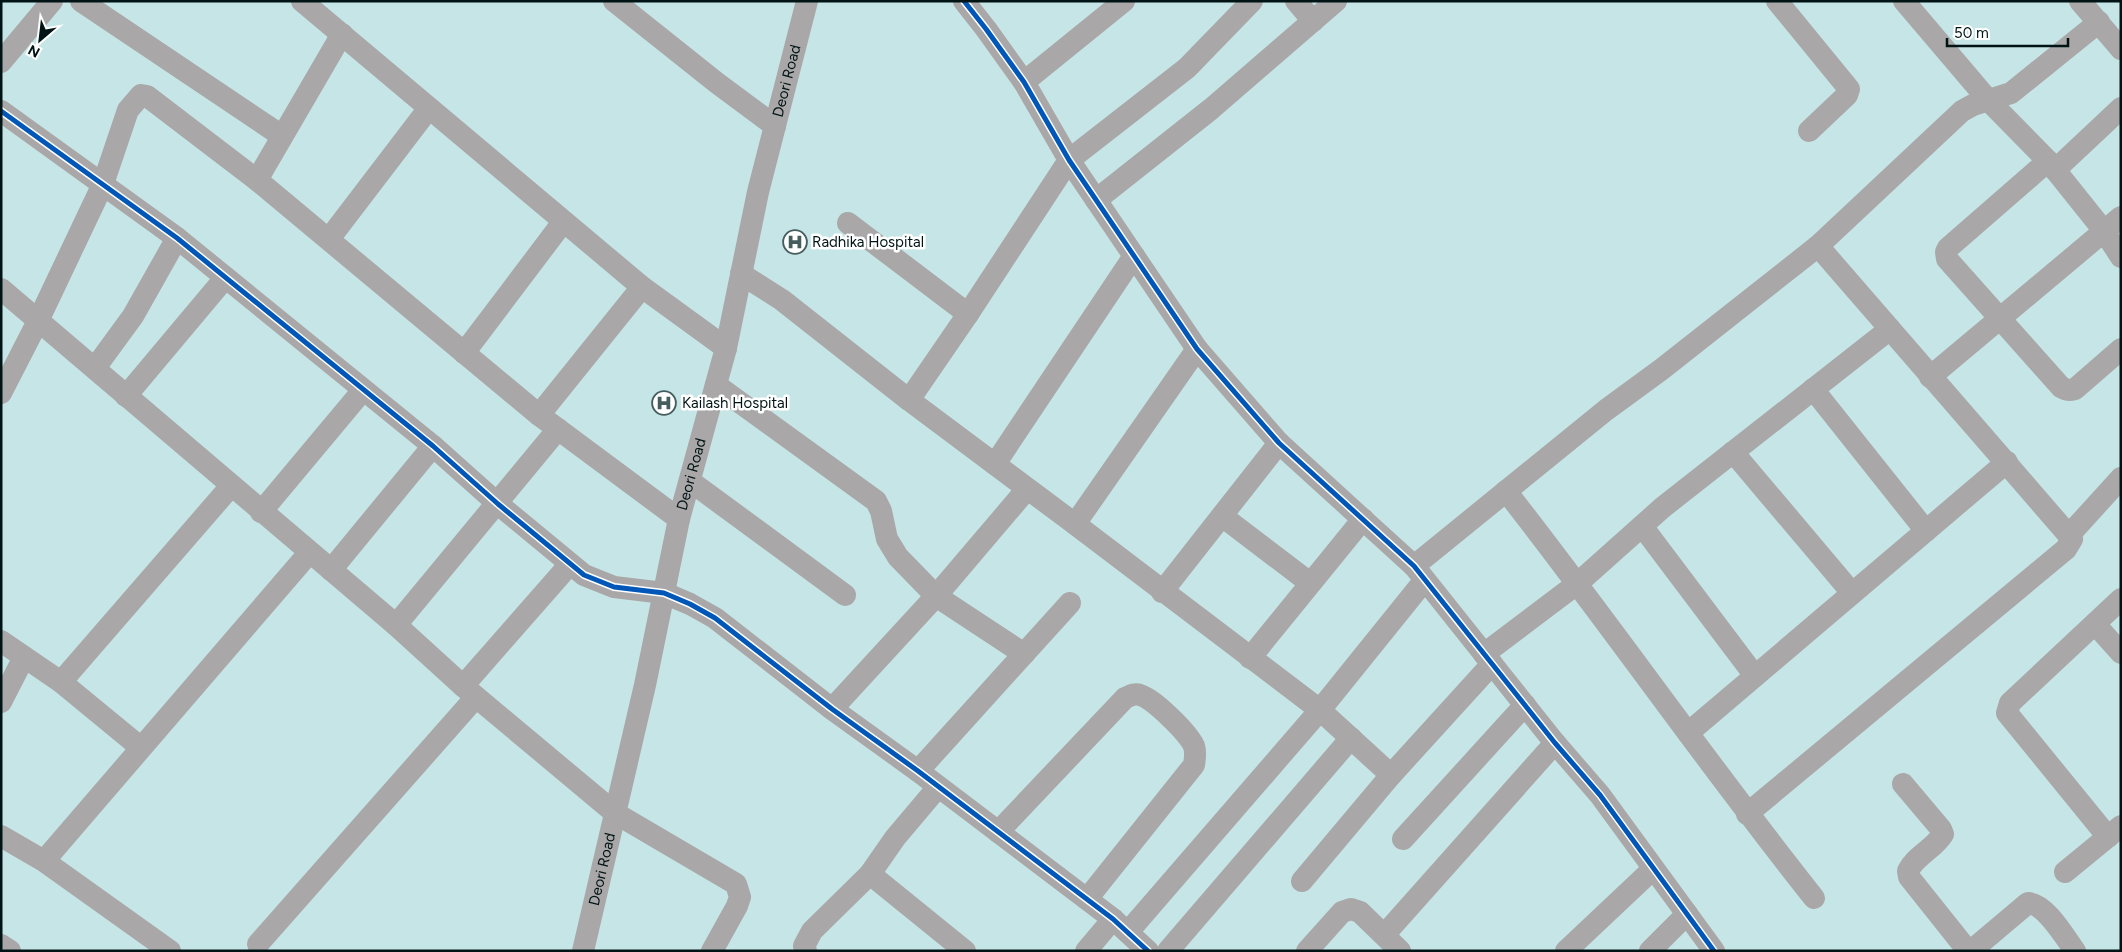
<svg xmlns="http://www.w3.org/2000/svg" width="2122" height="952" viewBox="0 0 2122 952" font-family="Figtree,sans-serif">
<rect width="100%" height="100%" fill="#c6e5e6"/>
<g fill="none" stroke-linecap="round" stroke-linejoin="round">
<g stroke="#a9a7a7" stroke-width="22">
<path d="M 81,1 L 282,136"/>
<path d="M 302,1 L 642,287 L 726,348"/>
<path d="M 614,1 L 717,83 L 775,126"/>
<path d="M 964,1 L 986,29 L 1024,82 L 1069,160 L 1197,349 L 1279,443 L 1414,566 L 1555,743 L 1600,795 L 1714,951"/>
<path d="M 1296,1 L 1313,21"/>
<path d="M 1777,1 L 1849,89 L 1847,95 L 1809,131"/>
<path d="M 1904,1 L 1989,101 L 2048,161 L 2104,231 L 2121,257"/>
<path d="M 2080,1 L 2121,49"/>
<path d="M 1,62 L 52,1"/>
<path d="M 1024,82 L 1124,1"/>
<path d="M 1,111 L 177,238 L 433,446 L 498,504 L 584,575 L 614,587 L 664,593 L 690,604 L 715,618 L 832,709 L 918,771 L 1113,919 L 1148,951"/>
<path d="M 2048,161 L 1948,248 L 1946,252 L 1947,259 L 2061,387 C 2066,390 2070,391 2075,389 L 2121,349"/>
<path d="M 2055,170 L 2121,108"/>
<path d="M 257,180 L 342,34"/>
<path d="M 1096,200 L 1211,109 L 1336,1"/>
<path d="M 848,223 L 968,314"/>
<path d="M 329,239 L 429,108"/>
<path d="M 741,274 L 782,300 L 909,400 L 1075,524"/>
<path d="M 1,289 L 396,625 L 463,686 L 615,813 L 736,884 L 740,897 L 737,906 L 712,951"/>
<path d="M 1197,349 L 1075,524 L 1320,710 L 1391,775"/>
<path d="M 464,353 L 563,222"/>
<path d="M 95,368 L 133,316 L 177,238"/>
<path d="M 1930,377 L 2121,217"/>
<path d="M 716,385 L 876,501 L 881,511 L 887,539 L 898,557 L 936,596 L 1024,654"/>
<path d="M 1813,389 L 1926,531"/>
<path d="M 1,393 L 38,321 L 103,184 L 128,110 L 141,95 L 147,96 L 257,180 L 539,415 L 679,519"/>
<path d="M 126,396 L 225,278"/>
<path d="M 909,400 L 968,314 L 1069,160 L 1187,68 L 1252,1"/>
<path d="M 539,415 L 642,287"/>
<path d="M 1733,452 L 1852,593"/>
<path d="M 995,464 L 1134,256"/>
<path d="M 690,481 L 845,595"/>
<path d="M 1506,491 C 1611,625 1708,765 1814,898"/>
<path d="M 261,512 L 363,390"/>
<path d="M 1222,516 L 1310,583"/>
<path d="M 1642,526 L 1755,676"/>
<path d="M 2070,534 L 2121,478"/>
<path d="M 1414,566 L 1606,410 L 1662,369 L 1818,246 L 1962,111 L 1973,105 L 2011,93 L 2099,22"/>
<path d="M 331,570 L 433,446"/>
<path d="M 1162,592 L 1279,443"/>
<path d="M 2095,624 L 2121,653"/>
<path d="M 396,625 L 558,429"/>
<path d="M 1,641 L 61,682 L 140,747"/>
<path d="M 1484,654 L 1578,583 L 1662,508 L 1890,329"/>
<path d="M 1250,658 L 1363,519"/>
<path d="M 61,682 L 231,486"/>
<path d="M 463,686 L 570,564"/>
<path d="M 1,702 L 24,657"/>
<path d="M 832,709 L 936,596 L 1027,489"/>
<path d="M 1688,733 L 2007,462"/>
<path d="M 918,771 L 1070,603"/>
<path d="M 1903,784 L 1941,829 L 1943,834 C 1934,849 1916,855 1908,871 L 1909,877 L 1968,951"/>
<path d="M 938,787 L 895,838 L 870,874 L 965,951"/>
<path d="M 1747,814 L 2066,549 L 2072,539 L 1818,246"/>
<path d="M 998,832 L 1125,698 C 1130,696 1134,693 1140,695 C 1154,699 1188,733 1194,746 C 1196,752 1195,759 1194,765 L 1087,899"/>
<path d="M 1,836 L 44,861 L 170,951"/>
<path d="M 2108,837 L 2007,713 L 2010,703 L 2121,599"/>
<path d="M 1403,839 L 1525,705"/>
<path d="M 44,861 L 309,553"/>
<path d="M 2065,872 L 2121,826"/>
<path d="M 1302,881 L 1391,775 L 1492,664"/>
<path d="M 1128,932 L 1320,710 L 1424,581"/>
<path d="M 1385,934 L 1555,743"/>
<path d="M 258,944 L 476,697"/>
<path d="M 1,945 L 10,951"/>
<path id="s1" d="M 583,951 L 645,685 L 679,519 L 726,348 L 758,192 L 807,1"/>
<path d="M 806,951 L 804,946 L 812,931 L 870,874"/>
<path d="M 1086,951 L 1113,919"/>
<path d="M 1168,951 L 1351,738"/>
<path d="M 1307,951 L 1342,912 L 1351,909 L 1360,912 L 1400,951"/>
<path d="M 1566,951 L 1653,869"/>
<path d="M 1650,951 L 1687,914"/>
<path d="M 1971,951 L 2028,903 C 2046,904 2064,936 2075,951"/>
</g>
<g stroke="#fff" stroke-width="8">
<path id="cycleway" d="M 964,1 L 986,29 L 1024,82 L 1069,160 L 1197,349 L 1279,443 L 1414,566 L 1555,743 L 1600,795 L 1714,951
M 1,111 L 177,238 L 433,446 L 498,504 L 584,575 L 614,587 L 664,593 L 690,604 L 715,618 L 832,709 L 918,771 L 1113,919 L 1148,951"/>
</g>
<use href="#cycleway" stroke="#0057b8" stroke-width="5"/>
</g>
<defs>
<g id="hospital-ring" transform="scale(1.25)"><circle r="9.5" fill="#fff" stroke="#465d5e" stroke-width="1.5"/><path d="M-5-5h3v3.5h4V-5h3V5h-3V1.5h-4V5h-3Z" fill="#465d5e"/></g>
</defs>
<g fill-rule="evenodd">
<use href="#hospital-ring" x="795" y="242"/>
<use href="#hospital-ring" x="664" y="403"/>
</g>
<g text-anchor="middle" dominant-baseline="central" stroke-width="5" stroke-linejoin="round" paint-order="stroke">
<g font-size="15" fill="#011415" stroke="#fff">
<text stroke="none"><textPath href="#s1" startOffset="894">Deori Road</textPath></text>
<text stroke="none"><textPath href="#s1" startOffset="489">Deori Road</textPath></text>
<text stroke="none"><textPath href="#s1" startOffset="84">Deori Road</textPath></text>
</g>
<g font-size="15" fill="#011415" stroke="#fff" text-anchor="start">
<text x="812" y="242">Radhika Hospital</text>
<text x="682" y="403">Kailash Hospital</text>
</g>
</g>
<rect width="2122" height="952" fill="none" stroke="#011415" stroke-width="5"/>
<g transform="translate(40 40) rotate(208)" stroke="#ffffff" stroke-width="4" paint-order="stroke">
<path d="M0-4L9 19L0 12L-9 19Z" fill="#011415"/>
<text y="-8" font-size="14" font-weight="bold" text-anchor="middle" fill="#011415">N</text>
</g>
<path d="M1947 38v8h121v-8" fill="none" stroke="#011415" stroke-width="2.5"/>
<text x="1954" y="38" font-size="15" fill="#011415" stroke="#ffffff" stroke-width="4" paint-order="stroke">50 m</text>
</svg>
